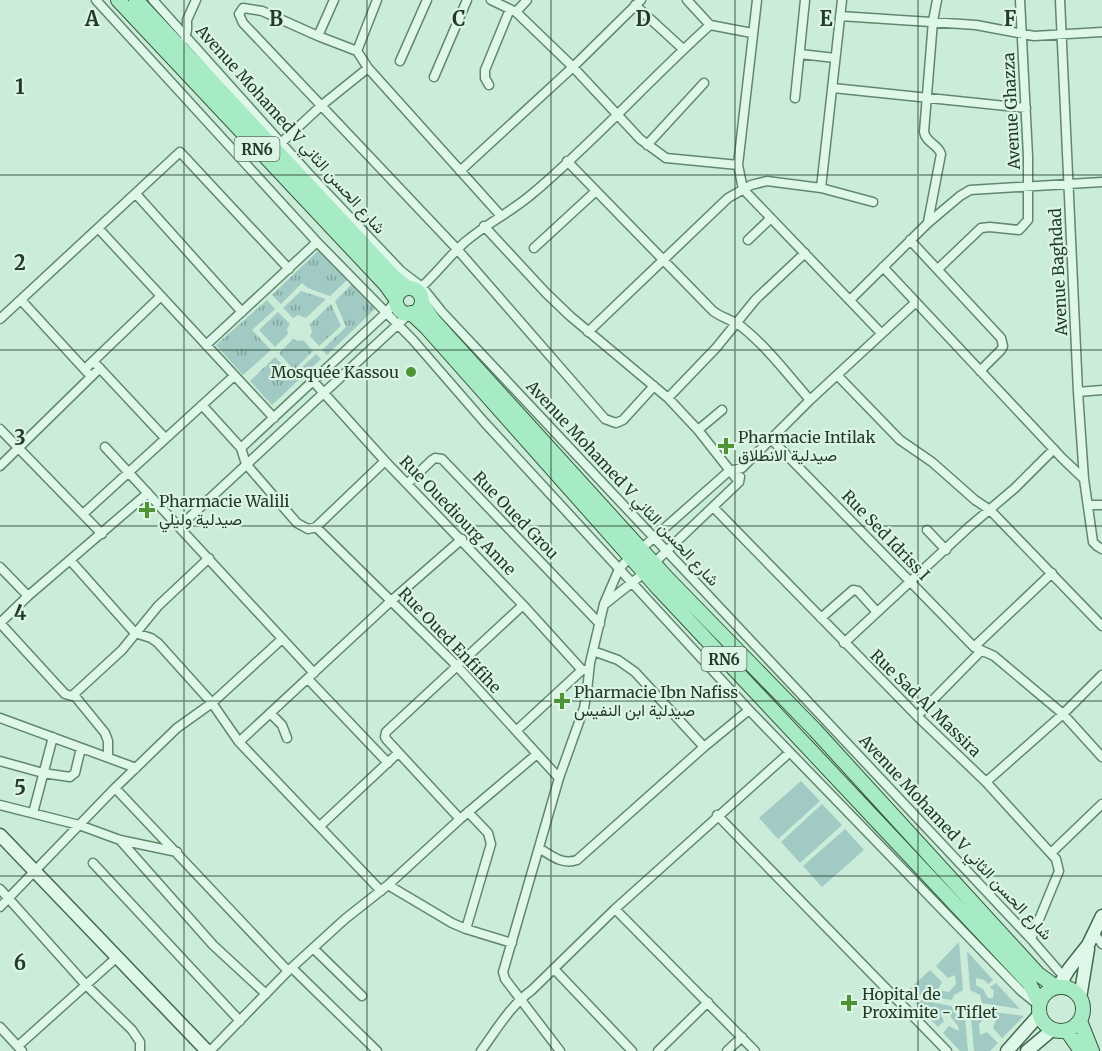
<svg xmlns="http://www.w3.org/2000/svg" width="1102" height="1051" viewBox="0 0 1102 1051" font-family="Merriweather,Vazirmatn,serif">
<defs>
<pattern id="park-tufts" width="24" height="20" patternUnits="userSpaceOnUse" patternTransform="scale(1.5)"><rect width="24" height="20" fill="#a0cac3"/><path d="M3 7l-1-3M5 7V3M7 7l1-3M15 17l-1-3M17 17v-4M19 17l1-3" fill="none" stroke="#82a59e"/></pattern>
</defs>
<rect width="100%" height="100%" fill="#cbecd9"/>
<path fill="#a0cac3" d="M 801,781 L 820,801 L 778,839 L 759,818 Z
M 822,804 L 842,825 L 800,863 L 781,842 Z
M 845,829 L 864,850 L 822,887 L 803,866 Z
M 959,942 L 963,990 L 954,995 L 952,1000 L 905,993 L 930,970 L 942,982 L 938,990 L 949,992 L 956,984 L 955,975 L 948,978 L 936,966 Z
M 967,951 L 993,980 L 988,984 L 984,980 L 976,978 L 976,985 L 983,989 L 988,998 L 993,998 L 994,991 L 990,987 L 996,983 L 1020,1009 L 982,1003 L 980,995 L 970,990 Z
M 911,998 L 951,1006 L 957,1016 L 965,1017 L 968,1051 L 960,1051 L 943,1033 L 949,1026 L 959,1031 L 958,1026 L 947,1012 L 941,1015 L 944,1021 L 938,1027 Z
M 978,1010 L 1024,1016 L 1002,1038 L 993,1028 L 996,1020 L 985,1018 L 979,1024 L 980,1035 L 987,1032 L 998,1043 L 990,1051 L 974,1051 L 971,1018 L 977,1015 Z"/>
<path fill="url(#park-tufts)" d="M 319,250 L 347,280 L 330,296 L 308,288 L 302,283 L 281,304 L 272,295 Z
M 352,284 L 375,309 L 327,355 L 322,350 L 346,327 L 335,301 Z
M 301,291 L 326,299 L 306,318 L 298,315 L 293,318 L 283,308 Z
M 267,300 L 275,309 L 252,330 L 271,350 L 243,375 L 216,345 Z
M 331,304 L 341,326 L 319,346 L 310,336 L 312,332 L 310,324 Z
M 278,312 L 290,324 L 287,329 L 288,334 L 275,347 L 259,330 Z
M 293,339 L 298,341 L 303,340 L 313,351 L 294,370 L 279,353 Z
M 316,354 L 321,359 L 272,405 L 250,381 L 275,357 L 293,376 Z"/>
<g fill="none" stroke-linecap="round" stroke-linejoin="round">
<g stroke="#60886b" stroke-width="11">
<path id="street" d="M 96,0 L 317,242 L 413,340 L 485,423 L 749,710 L 1021,991 L 1037,1004
M 153,0 L 308,173 L 401,271 L 422,287 L 442,312 L 1031,939 L 1064,977 L 1068,988
M 491,0 L 516,12 L 573,67 L 640,139 L 666,158 L 738,165 L 743,189 L 881,333
M 687,0 L 710,25 L 752,33
M 1060,0 L 1078,392 L 1084,479 L 1093,542 L 1097,546 L 1102,549
M 635,5 L 683,49
M 516,12 L 527,0
M 840,16 L 976,25 L 1034,36 L 1102,32
M 318,36 L 334,0
M 185,39 L 187,30 L 187,20 L 196,0
M 357,51 L 377,0
M 800,54 L 835,58
M 400,61 L 427,0
M 434,77 L 467,0
M 489,85 L 485,78 L 485,70 L 510,9
M 833,88 L 1026,108
M 795,98 L 805,0
M 281,143 L 322,105 L 368,68
M 647,145 L 704,83
M 567,161 L 713,311 C 722,318 733,320 742,327 C 768,348 788,375 810,400
M 738,165 L 757,0
M 460,171 L 573,67 L 641,0
M 821,188 L 842,0
M 136,194 L 242,312
M 501,216 L 368,68 L 357,51 L 318,36 L 262,11 L 243,8 L 239,14 L 243,23 L 457,249 L 605,419 L 616,423 L 623,420 L 654,386
M 928,222 L 941,154 C 938,144 926,143 924,132 L 933,21 L 937,0
M 484,226 L 546,293 L 570,316 L 668,398 L 698,430 L 739,482
M 98,228 L 274,418
M 748,240 L 771,218
M 910,240 L 1001,338 L 1003,346 L 1001,350 L 980,371
M 534,248 L 596,191
M 883,267 L 1062,458 L 1084,479
M 938,269 L 981,228 L 990,227 L 1019,230 L 1028,220 L 1028,156 L 1020,0
M 417,291 C 435,276 448,257 465,242 C 486,224 511,212 532,194 C 594,142 649,80 710,25
M 21,300 L 87,372
M 850,300 L 928,223 L 960,196 L 970,190 L 1102,182
M 0,319 L 180,152 L 289,269
M 588,332 L 728,198 L 751,185 L 767,181 L 821,188 L 873,202
M 206,345 L 317,242
M 93,361 L 165,438
M 85,369 L 161,296
M 837,375 L 900,440 L 932,462 L 975,500 L 990,510 L 1102,626
M 313,381 L 385,461 L 523,605 L 582,670
M 1078,392 L 1102,390
M 668,398 L 716,348 L 756,299 L 805,253
M 202,405 L 241,448 L 246,464 L 297,523 L 308,529 L 316,527 L 385,461
M 0,429 L 102,534
M 698,430 L 722,410
M 771,439 L 974,647 L 994,656 L 1063,714 L 1102,757
M 105,447 L 314,673
M 241,448 L 387,312 L 396,300
M 0,466 L 100,368
M 407,484 L 432,460 L 435,458 L 442,459 L 600,624
M 1089,505 L 1102,505
M 714,508 L 917,716 L 986,782 L 1056,859 L 1059,871 L 1031,939
M 83,514 L 234,376
M 179,527 L 409,314
M 316,527 L 457,666 L 559,778
M 927,530 L 946,550
M 641,549 L 729,471 L 742,468 L 810,400 L 916,302
M 70,560 L 135,633 L 151,638 L 158,643 L 212,703 L 239,742 L 381,891
M 654,563 L 739,482 L 740,477
M 0,567 L 28,596
M 605,604 L 644,573
M 821,618 L 853,590 L 858,591 L 877,612
M 0,623 L 65,694 L 72,696 L 122,650 L 158,606 L 209,558
M 0,623 L 28,596 L 148,493
M 844,643 L 969,527 L 1015,488 L 1054,449
M 974,647 L 1052,573
M 593,651 L 618,660 L 635,672 L 704,747
M 308,679 L 388,763
M 74,695 L 105,733 L 108,741 L 108,757
M 270,713 L 282,725 L 287,738
M 917,716 L 981,651
M 0,718 L 136,768
M 516,731 L 582,670 L 585,670
M 239,742 L 391,601 L 462,539
M 0,761 L 43,773 L 70,777 L 75,773 L 81,748
M 986,782 L 1063,714 L 1102,675
M 115,788 L 288,971
M 0,805 L 79,825 L 120,840 L 177,852
M 33,813 L 53,737
M 717,815 L 947,1051
M 460,819 L 387,740 L 385,737 L 386,732 L 523,605
M 320,826 L 398,753
M 120,840 L 213,945 L 266,994
M 539,848 C 552,856 562,865 577,860 L 704,747 L 749,710
M 1051,853 L 1102,804
M 93,863 L 240,1021
M 388,885 L 452,923 L 466,929 L 512,943
M 0,889 L 86,985 L 132,1030 L 140,1042 L 140,1051
M 0,907 L 115,788 L 177,728 L 212,703 L 282,639
M 615,909 L 755,1051
M 466,929 L 491,844 L 488,833 L 468,812
M 1094,933 L 1102,944
M 314,949 L 362,996
M 292,968 L 377,1051
M 554,969 L 632,1051
M 0,1027 L 22,1051
M 18,1046 L 116,958
M 210,1051 L 288,971 L 345,919 L 388,885 L 460,819 L 537,754
M 481,1051 C 497,1029 510,1006 532,990 L 615,909 L 789,753
M 560,1051 L 505,979 L 503,972 L 559,778 L 584,708 L 587,691 L 590,663 L 604,604 L 619,569 L 630,557
M 658,1051 L 708,1002
M 727,1051 L 742,1037"/>
</g>
<g stroke="#436a4c" stroke-width="15">
<path id="secondary" d="M 0,835 L 207,1051
M 1058,987 L 1069,969 L 1088,945 L 1102,916
M 1080,998 L 1088,949
M 1007,1051 L 1039,1015
M 1027,1051 L 1052,1030"/>
</g>
<g stroke="#34573b" stroke-width="16">
<path id="primary" d="M 118,0 L 386,285 L 396,299
M 136,0 L 394,277 L 408,288
M396 301a13 13 0 1 1 26 0a13 13 0 1 1-26 0Z
M 422,304 L 434,321 L 668,579 L 815,730 L 1038,974 L 1056,987
M 411,313 L 427,328 L 658,588 L 1029,983 L 1039,1002
M1039 1009a22 22 0 1 1 44 0a22 22 0 1 1-44 0Z
M 1080,1021 L 1092,1051
M 1067,1031 L 1081,1051"/>
</g>
<use href="#street" stroke="#def7e9" stroke-width="8"/>
<use href="#secondary" stroke="#def7e9" stroke-width="12"/>
<use href="#primary" stroke="#a7ebc4" stroke-width="14"/>
</g>
<path fill="none" stroke="#233a28" stroke-width="1.5" stroke-opacity="0.55" d="M 184,0 L 184,1051M 367,0 L 367,1051M 551,0 L 551,1051M 735,0 L 735,1051M 918,0 L 918,1051M 0,175 L 1102,175M 0,350 L 1102,350M 0,526 L 1102,526M 0,701 L 1102,701M 0,876 L 1102,876"/>
<g fill="#4f9335" stroke="#dbf4e6" stroke-width="2">
<circle cx="411" cy="372" r="6"/>
<path d="M723 437h6v6h6v6h-6v6h-6v-6h-6v-6h6z"/>
<path d="M144 501h6v6h6v6h-6v6h-6v-6h-6v-6h6z"/>
<path d="M559 692h6v6h6v6h-6v6h-6v-6h-6v-6h6z"/>
<path d="M846 994h6v6h6v6h-6v6h-6v-6h-6v-6h6z"/>
</g>
<g text-anchor="middle" dominant-baseline="central" stroke-width="4.5" stroke-linejoin="round" paint-order="stroke">
<g fill="#dbf4e6" stroke="#5a7261" stroke-width="1.5">
<rect x="234.5" y="137" width="45" height="24" rx="4.5"/>
<rect x="701.5" y="647" width="45" height="24" rx="4.5"/>
</g>
<g font-size="15" font-weight="bold" fill="#233a28">
<text x="257" y="149">RN6</text>
<text x="724" y="659">RN6</text>
</g>
<g font-size="16" fill="#233a28" stroke="#dbf4e6">
<text transform="translate(1011 111) rotate(-93)">Avenue Ghazza</text>
<text transform="translate(291 129) rotate(48)">Avenue Mohamed V شارع الحسن الثاني</text>
<text transform="translate(1058 272) rotate(-93)">Avenue Baghdad</text>
<text transform="translate(623 483) rotate(47)">Avenue Mohamed V شارع الحسن الثاني</text>
<text transform="translate(458 515) rotate(46)">Rue Ouediourg Anne</text>
<text transform="translate(516 515) rotate(46)">Rue Oued Grou</text>
<text transform="translate(886 535) rotate(46)">Rue Sed Idriss I</text>
<text transform="translate(450 640) rotate(46)">Rue Oued Enfifihe</text>
<text transform="translate(926 703) rotate(44)">Rue Sad Al Massira</text>
<text transform="translate(956 837) rotate(47)">Avenue Mohamed V شارع الحسن الثاني</text>
</g>
<g font-size="16" fill="#233a28" stroke="#dbf4e6" text-anchor="start">
<text x="399" y="372" text-anchor="end">Mosquée Kassou</text>
<text x="738" y="437">Pharmacie Intilak<tspan x="738" dy="18">صيدلية الانطلاق</tspan></text>
<text x="159" y="501">Pharmacie Walili<tspan x="159" dy="18">صيدلية وليلي</tspan></text>
<text x="574" y="692">Pharmacie Ibn Nafiss<tspan x="574" dy="18">صيدلية ابن النفيس</tspan></text>
<text x="862" y="994">Hopital de<tspan x="862" dy="18">Proximite - Tiflet</tspan></text>
</g>
</g>
<g font-size="20" text-anchor="middle" font-weight="bold" fill="#233a28" stroke="#dbf4e6" stroke-width="4.5" stroke-linejoin="round" paint-order="stroke">
<text x="92" y="26">A</text>
<text x="276" y="26">B</text>
<text x="459" y="26">C</text>
<text x="643" y="26">D</text>
<text x="826" y="26">E</text>
<text x="1010" y="26">F</text>
<text x="20" y="94">1</text>
<text x="20" y="270">2</text>
<text x="20" y="445">3</text>
<text x="20" y="620">4</text>
<text x="20" y="795">5</text>
<text x="20" y="970">6</text>
</g>
</svg>
